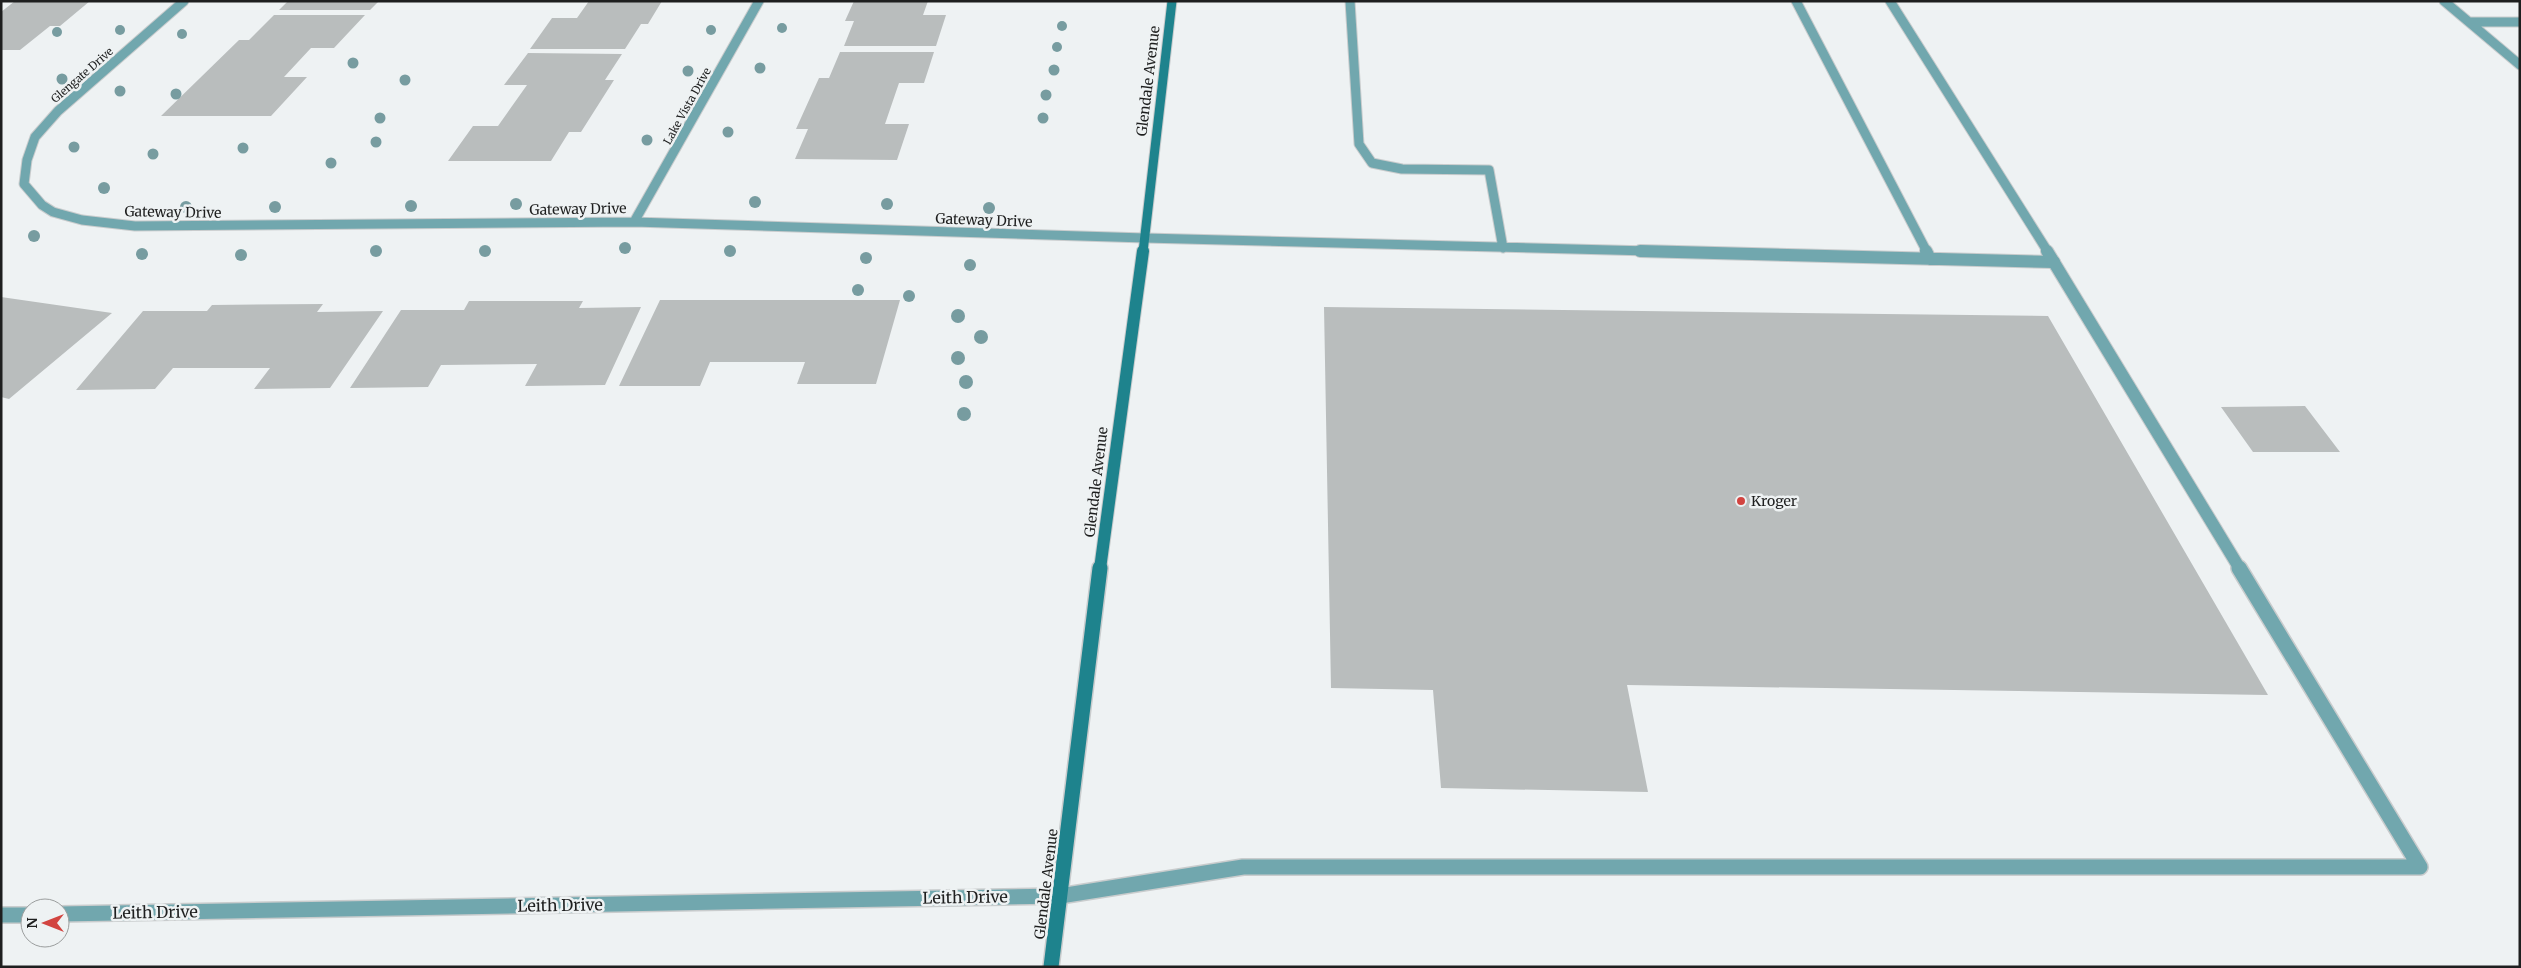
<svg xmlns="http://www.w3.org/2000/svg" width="2521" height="968" viewBox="0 0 2521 968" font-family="Merriweather,serif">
<rect width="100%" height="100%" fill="#eef2f3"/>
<path fill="#b9bdbd" d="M 15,1 L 90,1 L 60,26 L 50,26 L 20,50 L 1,50 L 1,12 Z
M 288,1 L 379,1 L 370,10 L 279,10 Z
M 589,1 L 662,1 L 648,24 L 641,24 L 625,49 L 530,49 L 552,18 L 577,18 Z
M 854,1 L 928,1 L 923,15 L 946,15 L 936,46 L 844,46 L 854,21 L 845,21 Z
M 274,15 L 365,15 L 334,48 L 311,48 L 284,77 L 307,77 L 271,116 L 161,116 L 239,40 L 249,40 Z
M 840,52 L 934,52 L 924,83 L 899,83 L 885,124 L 909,124 L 897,160 L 795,159 L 808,129 L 796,129 L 819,78 L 829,78 Z
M 528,53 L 622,54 L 605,80 L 614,80 L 581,132 L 569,132 L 551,161 L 448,161 L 473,126 L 498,126 L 527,85 L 504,85 Z
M 1,297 L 112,313 L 9,399 L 1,397 Z
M 660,300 L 900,300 L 876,384 L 797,384 L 805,362 L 710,362 L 700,386 L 619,386 Z
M 469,301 L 583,301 L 579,308 L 641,307 L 605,385 L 525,386 L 537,364 L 441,365 L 428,387 L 350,388 L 401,310 L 464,310 Z
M 323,304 L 317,312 L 383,311 L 330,388 L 254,389 L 270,368 L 173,368 L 155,389 L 76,390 L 143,311 L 207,311 L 212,305 Z
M 1324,307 L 2048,316 L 2268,695 L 1627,685 L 1648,792 L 1441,788 L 1433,690 L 1331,688 Z
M 2305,406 L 2340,452 L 2253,452 L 2221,407 Z"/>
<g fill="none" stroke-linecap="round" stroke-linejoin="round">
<g stroke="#c9cccd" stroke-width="11">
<path id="lane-far1" d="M 1350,1 L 1359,144 L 1372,163 L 1402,169 L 1489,170 L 1503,248
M 1796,1 L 1927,252
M 2444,1 L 2520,65
M 2469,22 L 2520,22
M 1145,238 L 1688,252"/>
</g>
<g stroke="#c9cccd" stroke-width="14">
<path id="lane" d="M 1640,251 L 2054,262
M 1926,251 L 1930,259"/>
</g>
<g stroke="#c9cccd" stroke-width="11">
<path id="street-far2" d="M 184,1 L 58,111 L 35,137 L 27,160 L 24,184 L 42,205 L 53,212 L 82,220 L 135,226 L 634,222 L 1145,238
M 1890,1 L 2048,252
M 634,222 L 759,1"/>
</g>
<g stroke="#c9cccd" stroke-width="14">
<path id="street-far1" d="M 2047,251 L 2240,569"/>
</g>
<g stroke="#c9cccd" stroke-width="18">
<path id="street" d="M 2239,568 L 2420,867
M 60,914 L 1060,896 L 1243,867 L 2420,867
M 1,915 L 30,915"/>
</g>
<g stroke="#c9cccd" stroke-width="11">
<path id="secondary-far2" d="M 1143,252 L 1172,1"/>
</g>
<g stroke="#c9cccd" stroke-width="14">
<path id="secondary-far1" d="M 1100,569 L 1143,251"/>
</g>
<g stroke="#c9cccd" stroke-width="18">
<path id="secondary" d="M 1051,967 L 1100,568"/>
</g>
<use href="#lane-far1" stroke="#71a7ae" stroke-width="9"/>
<use href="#lane" stroke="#71a7ae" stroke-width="12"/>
<use href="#street-far2" stroke="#71a7ae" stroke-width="9"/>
<use href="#street-far1" stroke="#71a7ae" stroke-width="12"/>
<use href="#street" stroke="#71a7ae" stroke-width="15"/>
<use href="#secondary-far2" stroke="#1e838d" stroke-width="9"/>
<use href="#secondary-far1" stroke="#1e838d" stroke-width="12"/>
<use href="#secondary" stroke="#1e838d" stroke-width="15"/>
</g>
<g fill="#779ca0">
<circle cx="1062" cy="26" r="5"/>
<circle cx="782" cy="28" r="5"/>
<circle cx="120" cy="30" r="5"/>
<circle cx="711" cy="30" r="5"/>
<circle cx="57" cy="32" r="5"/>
<circle cx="182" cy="34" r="5"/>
<circle cx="1057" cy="47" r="5"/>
<circle cx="353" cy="63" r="5.5"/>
<circle cx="760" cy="68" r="5.5"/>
<circle cx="1054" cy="70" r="5.5"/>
<circle cx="688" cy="71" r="5.5"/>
<circle cx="62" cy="79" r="5.5"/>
<circle cx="405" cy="80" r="5.5"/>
<circle cx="120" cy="91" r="5.5"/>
<circle cx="176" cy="94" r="5.5"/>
<circle cx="1046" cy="95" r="5.5"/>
<circle cx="380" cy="118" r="5.5"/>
<circle cx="1043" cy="118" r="5.5"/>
<circle cx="728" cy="132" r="5.5"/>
<circle cx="647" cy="140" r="5.5"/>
<circle cx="376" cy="142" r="5.5"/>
<circle cx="74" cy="147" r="5.5"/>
<circle cx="243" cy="148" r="5.5"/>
<circle cx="153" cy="154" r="5.5"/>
<circle cx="331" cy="163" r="5.5"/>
<circle cx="104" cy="188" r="6"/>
<circle cx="755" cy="202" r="6"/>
<circle cx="516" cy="204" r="6"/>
<circle cx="887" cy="204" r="6"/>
<circle cx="411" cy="206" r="6"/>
<circle cx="186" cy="207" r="6"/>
<circle cx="275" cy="207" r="6"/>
<circle cx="989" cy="208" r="6"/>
<circle cx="34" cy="236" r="6"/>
<circle cx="625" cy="248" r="6"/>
<circle cx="376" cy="251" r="6"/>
<circle cx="485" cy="251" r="6"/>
<circle cx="730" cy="251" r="6"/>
<circle cx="142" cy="254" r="6"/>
<circle cx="241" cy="255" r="6"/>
<circle cx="866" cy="258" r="6"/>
<circle cx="970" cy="265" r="6"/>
<circle cx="858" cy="290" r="6"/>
<circle cx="909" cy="296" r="6"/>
<circle cx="958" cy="316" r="7"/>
<circle cx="981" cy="337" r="7"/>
<circle cx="958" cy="358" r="7"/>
<circle cx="966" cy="382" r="7"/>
<circle cx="964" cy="414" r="7"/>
</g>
<circle fill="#d24440" stroke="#eef2f3" stroke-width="2" cx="1741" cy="501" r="5"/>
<g text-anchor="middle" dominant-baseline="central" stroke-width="5" stroke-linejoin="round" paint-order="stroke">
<g font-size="11" fill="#1e1f1f" stroke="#eef2f3">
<text transform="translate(82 75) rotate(-41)">Glengate Drive</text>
<text transform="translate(687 106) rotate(-61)">Lake Vista Drive</text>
</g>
<g font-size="14" fill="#1e1f1f" stroke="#eef2f3">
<text transform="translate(1148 81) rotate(-83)">Glendale Avenue</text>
<text transform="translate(578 209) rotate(-1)">Gateway Drive</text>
<text transform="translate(173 212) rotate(1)">Gateway Drive</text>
<text transform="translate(984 220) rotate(2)">Gateway Drive</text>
<text transform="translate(1096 482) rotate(-83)">Glendale Avenue</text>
<text transform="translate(1046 884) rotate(-83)">Glendale Avenue</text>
</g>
<g font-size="14" fill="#1e1f1f" stroke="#eef2f3" text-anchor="start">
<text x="1751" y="501">Kroger</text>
</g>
<g font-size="16" fill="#1e1f1f" stroke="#eef2f3">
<text transform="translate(965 897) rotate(-1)">Leith Drive</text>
<text transform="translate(560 905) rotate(-1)">Leith Drive</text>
<text transform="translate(155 912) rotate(-1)">Leith Drive</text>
</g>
</g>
<rect width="2521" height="968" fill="none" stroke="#1e1f1f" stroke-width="5"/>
<g transform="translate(45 923) rotate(270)"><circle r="24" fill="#eef2f3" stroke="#9b9e9e"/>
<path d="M0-4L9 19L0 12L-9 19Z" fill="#d24440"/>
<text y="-8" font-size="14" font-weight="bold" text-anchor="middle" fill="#1e1f1f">N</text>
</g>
</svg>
